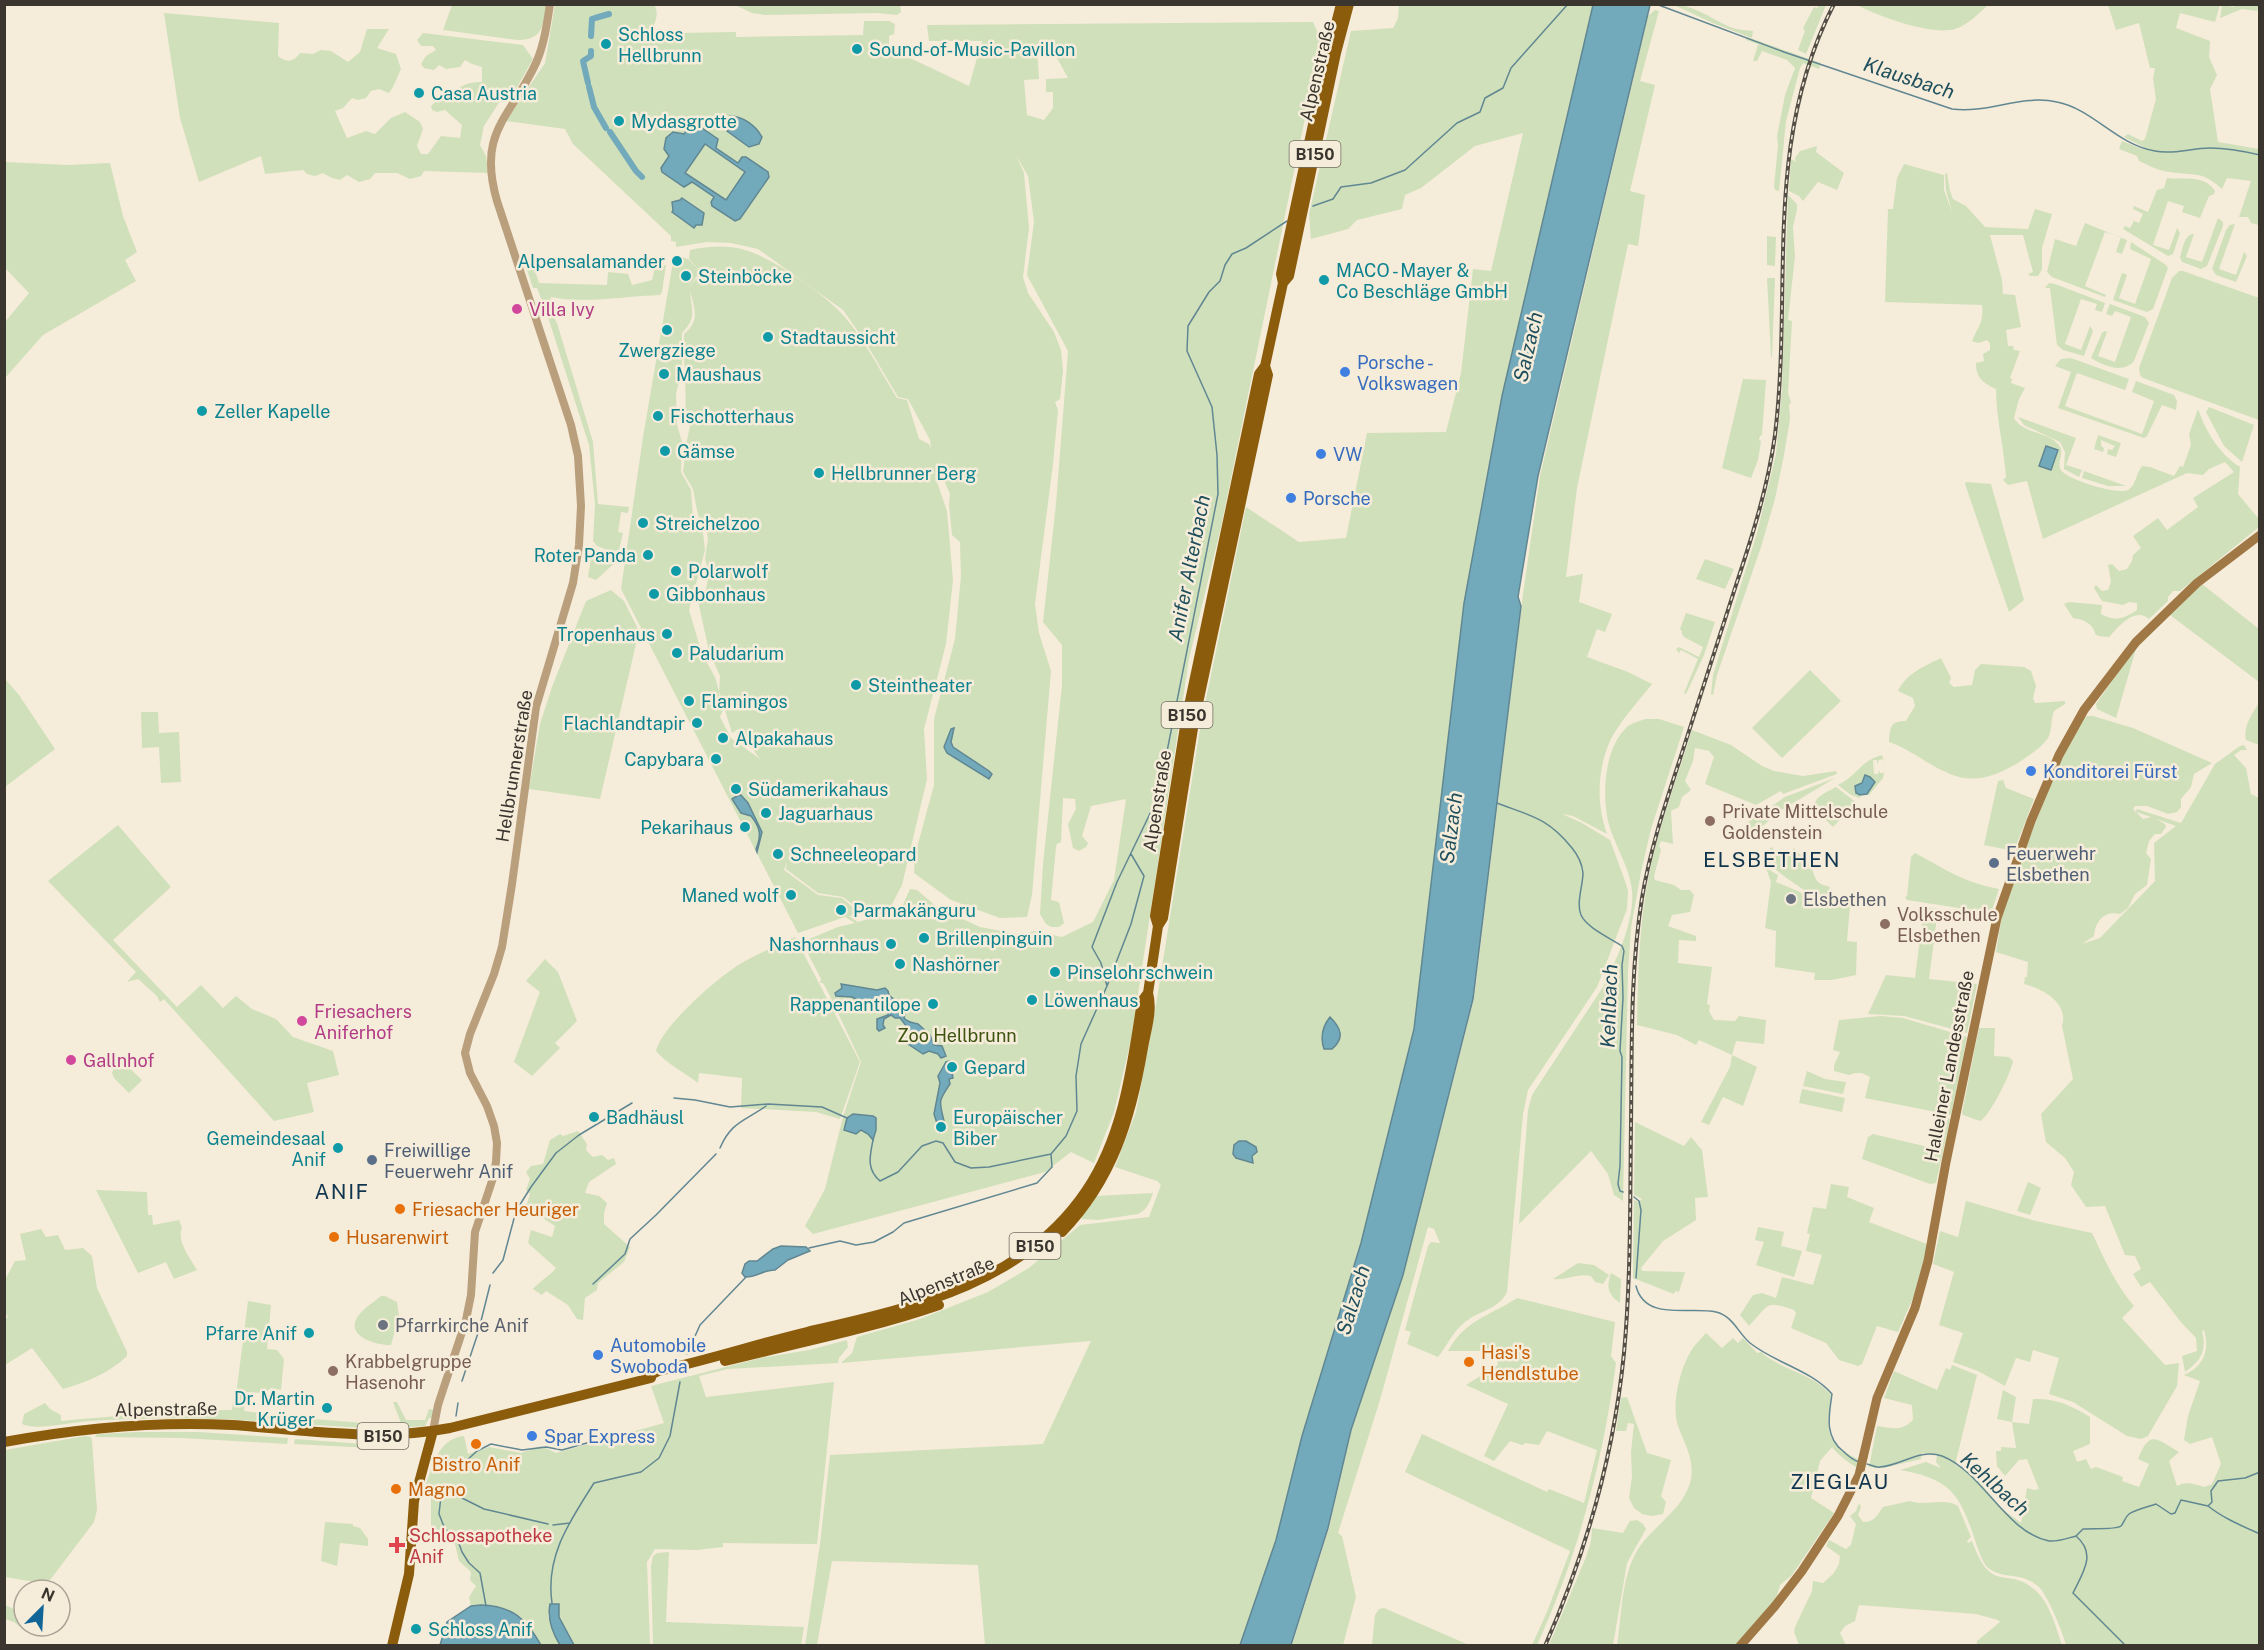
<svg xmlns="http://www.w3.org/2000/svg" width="2264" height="1650" viewBox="0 0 2264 1650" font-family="'Public Sans',sans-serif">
<rect width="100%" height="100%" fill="#f6ecda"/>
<path fill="#d0e0ba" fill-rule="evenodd" d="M 900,4 L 901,12 L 897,15 L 877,13 L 765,15 L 752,13 L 735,5 Z
M 452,5 L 547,5 C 543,25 543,40 518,40 L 443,30 Z
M 555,5 L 654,5 C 659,12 656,20 653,28 L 655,30 L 678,30 L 678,33 L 736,32 L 736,37 L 863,35 L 864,21 L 889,21 L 895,24 L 894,34 L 889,36 L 889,48 L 969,86 L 982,41 L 929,41 L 927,25 L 1313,22 L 1321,40 L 1221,527 L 1189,659 L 1131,1040 L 1114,1112 L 1094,1163 L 1071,1152 L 1045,1172 L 813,1234 L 805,1226 L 825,1189 L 843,1117 L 861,1062 L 828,992 L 823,983 L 820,983 L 821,979 L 802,942 L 838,927 L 855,923 L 845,917 L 798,933 L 621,589 L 643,437 L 673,262 L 679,256 L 688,259 L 700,271 L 689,288 L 701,272 L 689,259 L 690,250 C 709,246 727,245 745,250 C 771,257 823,293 841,313 C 863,336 880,371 897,398 L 907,400 L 919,439 L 929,444 L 931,449 L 930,440 L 908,399 L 898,397 L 866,343 L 843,310 L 758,249 L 731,243 L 707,242 L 676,247 L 676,242 L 671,241 L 671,236 L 573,144 L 565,129 L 506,121 L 545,63 ZM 1051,47 L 1068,78 L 1046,79 L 1046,92 L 1053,92 L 1053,108 L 1044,120 L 1027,115 L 1024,80 L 1039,79 L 1037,48 ZM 1016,155 L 1028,176 L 1034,222 L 1027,275 L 1068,351 L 1056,504 L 1043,622 L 1062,645 L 1062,685 L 1043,864 L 1040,914 L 1046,924 L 1051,927 L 1059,927 L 1064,923 L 1059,902 L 1051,900 L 1056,847 L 1057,844 L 1061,842 L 1063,798 L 1075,799 L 1076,809 L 1068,824 L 1073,848 L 1079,851 L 1086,847 L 1088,843 L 1082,836 L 1091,806 L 1126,799 L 1114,880 L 1093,922 L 1062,937 L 1034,931 L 1022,935 L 980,927 L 937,907 L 917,890 L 910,889 L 901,909 L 858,922 L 849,916 L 861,914 L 842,898 L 818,895 L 784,870 L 787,862 L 786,869 L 818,893 L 843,897 L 860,910 L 891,906 L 902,885 L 927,779 L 924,729 L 946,644 L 953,580 L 947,511 L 937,482 L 937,464 L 950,494 L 949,505 L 952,535 L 960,542 L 961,576 L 955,639 L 934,719 L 934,785 L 915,855 L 914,873 L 951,900 L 1000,918 L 1027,917 L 1032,895 L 1051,671 L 1039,633 L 1035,604 L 1053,464 L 1058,410 L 1055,402 L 1060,399 L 1063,371 L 1061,350 L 1054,332 L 1028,293 L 1023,277 L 1029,228 L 1024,173 ZM 690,291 C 695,310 700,320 684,334 C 683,362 687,389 685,417 L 692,417 L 687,440 L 683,472 L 693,489 L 698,515 L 707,532 L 708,539 L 705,558 L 709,574 L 705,594 L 698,601 L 709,651 L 720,676 L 719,694 L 722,702 L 715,677 L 702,654 L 689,610 L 705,550 L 703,533 L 693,519 L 691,490 L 681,472 L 682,442 L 677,425 L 676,393 L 682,371 L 682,333 C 698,316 691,310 690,291 ZM 724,707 L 732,733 L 738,729 L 760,759 L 731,738 L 720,717 Z
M 1399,5 L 1593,5 L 1502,396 L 1464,603 L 1414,1029 L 1361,1243 L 1302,1436 L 1276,1540 L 1240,1645 L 985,1645 L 978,1565 L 832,1561 L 817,1645 L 805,1646 L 820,1544 L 830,1455 L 1043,1444 L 1091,1341 L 841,1363 L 852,1353 L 857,1337 L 920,1319 L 988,1292 L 1029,1268 L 1080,1225 L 1149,1217 L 1161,1185 L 1157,1181 L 1115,1167 L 1136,1112 L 1154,1017 L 1201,723 L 1246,507 L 1299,542 L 1346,538 L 1367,433 L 1446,432 L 1461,373 L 1473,269 L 1491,271 L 1523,133 L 1475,146 L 1421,188 L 1405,195 L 1402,209 L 1357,220 L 1348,229 L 1311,239 L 1309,214 L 1351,31 L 1393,28 L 1398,18 Z
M 1674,5 C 1694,4 1714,21 1733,28 C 1739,30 1746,30 1753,31 L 1752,38 L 1715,24 Z
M 1819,5 L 1826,5 L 1806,54 L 1798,50 L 1805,31 L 1803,28 L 1814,7 L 1817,8 Z
M 1857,5 L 1988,5 C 1978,14 1968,25 1955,29 C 1933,36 1877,16 1857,5 Z
M 2108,5 L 2220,5 L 2215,22 L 2180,13 L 2176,28 L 2210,41 L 2209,57 L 2217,75 L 2210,89 L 2218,142 L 2259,149 L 2259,225 L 2251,223 L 2248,217 L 2239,217 L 2251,181 L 2227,178 L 2222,189 C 2201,170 2195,176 2170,172 C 2159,171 2148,165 2139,161 L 2137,156 L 2119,149 L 2122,141 L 2142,149 L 2144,147 L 2124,137 L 2128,134 L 2142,141 L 2145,139 L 2156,99 L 2153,78 L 2155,68 L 2150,68 L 2139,23 L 2116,30 Z
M 2222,5 L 2234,7 L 2234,5 L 2259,5 L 2257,11 L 2242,9 L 2220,18 Z
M 1655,10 L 1659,11 L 1640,81 L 1655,85 L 1630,191 L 1645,195 L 1638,246 L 1628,244 L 1577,488 L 1566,577 L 1583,574 L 1579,602 L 1612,614 L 1605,632 L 1597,629 L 1587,657 L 1628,672 L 1652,684 C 1638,702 1616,725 1608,746 C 1597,774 1597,806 1607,834 L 1573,816 L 1562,814 L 1582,823 L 1610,840 L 1625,881 L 1628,891 L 1627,909 L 1597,987 L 1528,1090 L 1523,1114 L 1507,1292 C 1498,1310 1480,1310 1465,1322 C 1453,1331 1447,1346 1438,1357 L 1407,1344 L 1411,1332 L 1405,1330 L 1428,1246 L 1431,1242 L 1440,1243 L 1434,1229 L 1428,1227 L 1380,1400 L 1338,1533 L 1342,1536 L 1356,1597 L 1343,1645 L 1292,1645 L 1329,1528 L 1351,1432 L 1403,1276 L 1474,999 L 1523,594 L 1540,476 L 1648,16 Z
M 164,13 L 279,23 L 278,56 C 286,63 294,62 300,53 L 313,54 L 321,50 L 331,51 L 348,62 L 360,52 L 367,29 L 389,29 L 377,48 L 396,54 L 401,69 L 393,87 L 389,93 L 379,89 L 371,91 L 366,98 L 358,100 L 352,98 L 343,108 L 335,111 L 347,138 L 366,131 L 375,134 L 391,118 L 405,112 L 420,122 L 423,129 L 417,146 L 421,154 L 428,154 L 441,136 L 460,138 L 462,125 L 445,110 L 437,112 L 432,110 L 431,106 L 437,100 L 447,99 C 459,87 465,82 482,82 L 482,67 L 472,64 L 465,60 L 460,67 L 446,69 L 439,65 L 434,70 L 424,68 L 421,64 L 426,56 L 436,50 L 433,46 L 421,46 L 417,40 L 423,33 L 523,45 L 533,59 L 512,96 L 500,101 L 484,126 L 480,145 L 486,156 L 488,173 L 424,171 L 421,176 L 410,179 L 397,173 L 375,173 L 370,179 L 359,182 L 347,175 L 340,180 L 332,178 L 323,173 L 315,176 L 307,174 L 303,170 L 265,174 L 261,156 L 199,182 L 180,118 Z
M 1747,37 L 1821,63 L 1819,69 L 1803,63 L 1800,68 L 1786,121 L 1779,191 L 1775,190 L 1774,186 L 1778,146 L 1777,136 L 1785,95 L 1795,68 L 1787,60 L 1762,51 L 1757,61 L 1753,61 L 1758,45 L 1760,45 L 1746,40 Z
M 1817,146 L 1816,152 L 1844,173 L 1837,190 L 1818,182 L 1803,201 L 1799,196 L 1789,191 L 1791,159 L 1796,162 L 1795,158 L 1800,151 Z
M 5,162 L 68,165 L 110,163 L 123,216 L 137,252 L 125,260 L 136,281 L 43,335 L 5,378 L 5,322 L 29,293 L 5,268 Z
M 1904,164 L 1944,175 L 1944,190 L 1952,212 L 1946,190 L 1945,174 L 1947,173 L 1950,191 L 1953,199 L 1966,206 L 1985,227 L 2028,229 L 2035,209 L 2052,214 L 2042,248 L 2042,269 L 2038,276 L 2030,276 L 2028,274 L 2033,272 L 2023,235 L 1990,235 L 2002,280 L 2003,294 L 2015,295 L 2021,327 L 2006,330 L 2008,346 L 2013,346 L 2014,350 L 2020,351 L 2010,378 L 2012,379 L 2011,383 L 2025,388 L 2019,399 L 2014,418 C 2023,434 2046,431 2058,444 C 2066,452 2056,462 2061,470 C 2068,480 2117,495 2128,490 C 2136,486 2136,473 2142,466 L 2150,467 L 2174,476 L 2180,466 L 2183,467 L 2191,445 L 2189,434 L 2198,409 C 2206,431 2218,453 2240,467 L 2238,494 L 2258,518 L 2259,527 L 2180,591 L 2173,591 L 2168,597 L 2168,601 L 2149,619 C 2135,606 2118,627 2109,637 C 2088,636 2100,633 2089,624 C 2084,620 2079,619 2073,618 L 2064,604 L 2069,602 L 2102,605 L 2101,614 C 2116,622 2123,619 2137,610 L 2137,603 L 2129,602 L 2123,605 L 2102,601 L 2094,588 L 2096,585 L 2102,591 L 2108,590 L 2111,582 L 2108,565 L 2112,564 L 2119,571 L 2127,569 L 2132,561 L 2133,555 L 2141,548 L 2133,536 L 2158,518 L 2167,530 L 2198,507 L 2193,498 L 2234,472 L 2225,462 L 2209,469 L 2203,475 L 2187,473 L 2043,539 L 2027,481 L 2008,485 L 2003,480 L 2006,477 C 2004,447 1996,418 1996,389 C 1983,383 1976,378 1976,363 L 1984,361 L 1983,354 L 1990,350 L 1990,343 L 1987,340 L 1978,343 L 1972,341 C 1978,326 1984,323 1982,305 L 1885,302 L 1888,209 L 1893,209 L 1897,178 Z
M 2167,178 C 2183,180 2204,174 2215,191 L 2214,194 L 2209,196 L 2200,218 L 2182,212 L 2184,206 L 2168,201 L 2153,245 L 2169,250 L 2177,228 L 2180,233 L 2173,254 L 2168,256 L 2123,229 L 2125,226 L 2130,228 L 2134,221 L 2139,223 L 2143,214 L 2133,209 L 2134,206 L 2148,212 L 2157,190 L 2164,188 Z
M 1788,195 L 1797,204 L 1797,210 L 1793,227 L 1795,256 L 1788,320 L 1792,321 L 1788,393 L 1791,402 L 1789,405 L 1790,419 L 1784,455 L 1775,499 L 1761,547 L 1717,675 L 1713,695 L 1711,694 L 1713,675 L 1757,533 L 1776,454 L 1782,390 Z
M 2218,218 L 2223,222 L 2223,226 L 2207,266 L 2201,269 L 2182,262 L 2180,257 C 2183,249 2184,234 2194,234 L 2186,257 L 2202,262 Z
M 2085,223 L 2127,240 L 2122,254 L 2116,252 L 2121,237 L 2105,232 L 2085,286 L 2106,295 L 2105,297 L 2052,277 L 2047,272 L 2055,239 L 2076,246 Z
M 2235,224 L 2219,269 L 2236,275 L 2244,252 L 2247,256 L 2236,282 L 2216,275 L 2212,269 L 2226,230 L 2230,225 Z
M 1767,236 L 1776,237 L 1775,266 L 1767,265 Z
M 2131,242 L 2166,265 L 2168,268 L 2153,309 L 2147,312 L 2113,300 L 2122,273 L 2127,275 L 2119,298 L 2135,304 L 2151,259 L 2130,249 Z
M 524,261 L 533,264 L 539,283 L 607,285 L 608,272 L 628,274 L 632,285 L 652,280 L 655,267 L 666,265 L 662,292 L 660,295 C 628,296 582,304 551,297 L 549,305 L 544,306 L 537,288 L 533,288 Z
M 2179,271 L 2183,271 L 2259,298 L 2259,420 L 2143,378 L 2140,375 L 2139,368 L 2172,278 Z
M 1767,278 L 1775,278 L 1772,358 L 1771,356 Z
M 2049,283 L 2055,284 L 2105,303 L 2102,312 L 2095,310 L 2097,304 L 2081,299 L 2065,344 L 2081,350 L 2090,326 L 2093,331 L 2084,356 L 2063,350 L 2057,345 L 2050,288 L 2045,288 Z
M 2110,304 L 2145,317 L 2149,323 L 2134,361 C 2123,374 2104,366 2091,358 L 2102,333 L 2105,331 L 2107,332 L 2098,356 L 2115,362 L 2131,317 L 2115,311 L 2112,316 L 2106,314 Z
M 546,311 L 550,311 L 557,323 L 593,442 L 598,504 L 629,507 L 628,513 L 621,512 L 618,532 L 623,533 L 618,554 L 597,546 L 593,541 L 595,504 L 589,445 Z
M 2071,358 L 2129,379 L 2125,390 L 2077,373 L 2065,406 L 2142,434 L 2154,401 L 2132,392 L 2136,381 L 2174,395 L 2177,401 L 2176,410 L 2162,405 L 2147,436 L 2144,438 L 2058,408 L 2071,372 L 2055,366 L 2061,359 Z
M 1743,379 L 1766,380 L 1762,435 L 1760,436 L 1759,440 L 1761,441 L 1758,460 L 1751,478 L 1722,468 Z
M 2209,407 L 2254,425 L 2242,462 L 2224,446 L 2206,412 Z
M 2018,417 L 2076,438 L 2066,465 L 2082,470 L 2079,477 L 2064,469 L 2065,452 L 2060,442 L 2024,425 Z
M 2098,435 L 2121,443 L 2116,457 L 2107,454 L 2108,449 L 2112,450 L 2115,446 L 2101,440 L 2101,446 L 2104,448 L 2103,452 L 2094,449 Z
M 2084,471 L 2126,486 L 2108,486 L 2082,478 Z
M 1966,482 L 1991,484 L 2024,600 L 2009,612 L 1965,484 Z
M 593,545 L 596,549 L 619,559 L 596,580 L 588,577 Z
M 1705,559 L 1734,569 L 1725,589 L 1696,579 Z
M 2202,584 L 2259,629 L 2259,682 L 2170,615 L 2136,649 L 2116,718 L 2097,709 L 2096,704 L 2133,650 Z
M 611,590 L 624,601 L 639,631 L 600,799 L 529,789 L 540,724 L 552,687 L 586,601 Z
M 1686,613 L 1715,622 L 1704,655 L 1686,694 L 1684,693 L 1698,659 L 1681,650 L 1679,653 L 1676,649 L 1679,647 L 1699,657 L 1703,647 L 1684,637 L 1682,634 L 1682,631 L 1680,629 Z
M 1941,658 L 1951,678 L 1949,683 L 1954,687 L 1972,685 L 1975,670 L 1981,664 L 2024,667 L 2031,671 L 2036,686 L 2033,698 L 2035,703 L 2065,701 L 2065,704 L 2054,711 C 2050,720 2053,729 2048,738 C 2042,747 2032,753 2024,759 C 2001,774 1977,785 1950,774 C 1928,765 1910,749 1889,742 C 1890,727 1890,721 1906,721 L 1915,706 L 1913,698 L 1898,691 C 1907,673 1923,667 1941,658 Z
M 1810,670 L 1841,701 L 1782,758 L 1752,728 Z
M 5,679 L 19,695 L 55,749 L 5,787 Z
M 2259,703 L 2259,745 L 2246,740 C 2243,726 2252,714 2259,703 Z
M 141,712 L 158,712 L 159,733 L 179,732 L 181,782 L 161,783 L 159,747 L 142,748 Z
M 2087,716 L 2093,716 L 2133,728 L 2212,763 L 2194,774 L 2191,787 L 2181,799 L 2181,807 L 2177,812 L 2168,814 L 2147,806 L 2135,806 L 2133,809 L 2143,819 L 2151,817 L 2136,812 L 2137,809 L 2181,823 L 2215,764 L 2240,746 L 2244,745 L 2247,750 L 2241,750 L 2234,755 L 2246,768 L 2251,794 L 2259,798 L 2259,1645 L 2066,1645 C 2063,1633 2048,1596 2039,1587 C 2035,1583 2029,1580 2023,1578 C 2012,1575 1998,1576 1988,1568 C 1982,1562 1979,1551 1976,1543 C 1960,1495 1952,1479 1900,1470 L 1926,1462 L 1941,1468 L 1936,1462 L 1937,1455 L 1922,1453 L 1921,1459 L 1883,1468 L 1869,1467 L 1877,1426 C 1892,1428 1901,1432 1913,1420 L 1912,1405 L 1884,1398 L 1894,1371 L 1937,1390 L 1946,1368 L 1950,1370 L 1952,1365 L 1977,1375 L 1955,1465 L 1973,1474 L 2001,1508 L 2021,1523 L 2027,1488 L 2034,1490 L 2039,1489 L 2027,1459 L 2019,1460 L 2005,1476 L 1997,1466 L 1996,1451 L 2001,1451 L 2001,1447 L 2016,1448 L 2012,1422 L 1997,1419 L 2003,1390 L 2016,1397 L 2012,1422 L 2029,1424 L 2033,1399 C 2055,1398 2071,1405 2090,1417 L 2090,1444 L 2073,1451 L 2077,1462 L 2086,1459 L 2091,1469 L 2096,1467 L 2123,1477 L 2122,1481 L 2139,1487 L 2149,1464 L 2138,1459 C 2150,1429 2156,1439 2179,1452 L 2169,1461 L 2177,1486 C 2186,1481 2194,1484 2204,1487 L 2212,1484 L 2221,1464 L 2212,1437 L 2190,1444 L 2184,1440 L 2188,1416 L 2200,1381 L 2184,1375 C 2204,1366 2210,1350 2204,1330 L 2202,1331 C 2207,1351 2201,1361 2185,1372 L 2182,1356 L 2197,1351 L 2196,1338 L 2180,1321 L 2150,1282 L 2141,1287 L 2133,1274 L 2141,1269 L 2135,1256 L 2125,1255 L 2105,1206 L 2086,1207 L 2071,1185 L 2074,1172 L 2065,1158 L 2046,1142 L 2041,1114 L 2073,1079 L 2062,1026 C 2069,1003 2043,989 2024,984 L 2025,977 L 2027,977 L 2028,962 L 1996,952 L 2003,909 L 2016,871 L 2063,754 L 2083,719 ZM 2156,819 L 2176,826 L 2154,843 L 2155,881 L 2100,938 L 2082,944 L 2094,936 C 2095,921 2105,910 2120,914 L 2128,908 L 2135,894 L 2147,885 L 2151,859 L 2146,853 L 2149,841 L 2155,834 L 2161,834 L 2166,827 L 2165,824 Z
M 1645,719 L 1659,719 L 1684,727 L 1651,829 L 1641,872 L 1631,928 L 1628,972 L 1623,1201 L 1614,1195 L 1608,1174 L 1591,1151 L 1519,1224 L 1528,1110 L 1532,1095 L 1603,987 C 1616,961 1635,920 1632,891 C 1630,867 1614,845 1608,821 C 1602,793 1604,747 1628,726 C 1632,723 1640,721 1645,719 Z
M 1692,730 L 1731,745 L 1762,766 L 1774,771 L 1803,776 L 1836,771 L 1837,774 L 1783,794 L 1781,791 L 1756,805 L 1705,784 L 1714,757 L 1709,751 L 1695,748 L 1693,761 L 1685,781 L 1691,790 L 1682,797 L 1679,807 L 1671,811 L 1673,844 L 1661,841 L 1659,846 L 1661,850 L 1654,876 L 1655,880 L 1674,885 L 1681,890 L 1690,890 L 1694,895 L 1690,912 L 1672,915 L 1668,926 L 1696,936 L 1696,941 L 1679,940 L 1678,963 L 1712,967 L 1707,1004 L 1710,1005 L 1709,1011 L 1714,1020 L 1735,1021 L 1739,1016 L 1766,1020 L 1764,1044 L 1736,1041 L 1732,1055 L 1757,1067 L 1743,1106 L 1723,1097 L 1709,1125 L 1701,1122 L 1730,1067 L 1732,1055 L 1699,1040 L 1696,1045 L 1677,1035 L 1637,1025 C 1638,975 1639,924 1649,875 C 1659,826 1677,778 1692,730 Z
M 1882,755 L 1885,763 L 1883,759 L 1879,760 L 1877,764 L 1877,760 L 1873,760 L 1874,774 L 1878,774 L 1880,770 L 1880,773 L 1884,773 L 1885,769 L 1883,778 L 1869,795 L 1860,795 L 1860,798 L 1851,795 L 1838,785 C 1857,776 1861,760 1882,755 Z
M 1835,778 L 1778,812 L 1751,837 L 1745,824 L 1785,797 Z
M 2003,780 L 2006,788 L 2034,799 L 2014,851 L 1984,845 L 1998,781 Z
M 1836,787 L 1857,803 L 1833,827 C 1811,805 1806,802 1836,787 Z
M 118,825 L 171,887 L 113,940 L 177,1007 L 201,985 L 223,1008 L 236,996 L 252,1009 L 276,1019 L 293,1037 L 333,1051 L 339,1075 L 307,1083 L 314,1112 L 274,1121 L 164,999 L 160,1002 L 157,996 L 138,979 L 127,982 L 136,972 L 48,881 Z
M 1771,847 L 1785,858 L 1794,848 C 1799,854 1807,861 1811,867 C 1817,880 1814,883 1830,887 L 1827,897 C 1823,899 1823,900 1818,898 C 1810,895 1767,865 1763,858 Z
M 1915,853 C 1949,871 1960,881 1999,889 L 1991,913 L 1907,900 L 1905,897 L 1907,896 L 1911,857 Z
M 1766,868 L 1778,875 L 1776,882 L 1800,892 L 1807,898 L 1825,903 L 1825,906 L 1850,906 L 1847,941 L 1857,942 L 1856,975 L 1832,980 L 1814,980 L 1815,973 L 1775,967 L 1776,931 L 1765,928 L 1771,882 Z
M 1924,907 L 1938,909 L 1929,979 L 1977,984 L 1967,1033 L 1904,1016 L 1868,1014 L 1886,975 L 1915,978 Z
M 795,937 L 860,1062 L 840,1119 L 816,1112 L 741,1108 L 742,1078 L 699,1073 L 698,1083 C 684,1072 667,1064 656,1051 C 662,1026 717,978 740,964 C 757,954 777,946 795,937 Z
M 545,959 L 558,972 L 577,1021 L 555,1043 L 560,1048 L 532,1076 L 514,1062 L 540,992 L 526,981 Z
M 1881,1016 L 1903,1018 L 1967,1037 L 1951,1115 L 1865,1098 L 1870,1077 L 1862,1073 L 1855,1073 L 1849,1075 L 1834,1071 L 1834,1065 L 1840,1052 L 1833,1050 L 1839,1020 Z
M 1979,1028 L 1995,1028 L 1994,1056 L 2009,1057 L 2013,1061 C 2011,1073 1990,1116 1980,1121 L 1963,1115 L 1962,1113 Z
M 123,1062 L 142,1080 L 129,1093 L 114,1078 L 112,1073 L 115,1066 Z
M 1807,1071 L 1825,1079 L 1846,1082 L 1843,1094 L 1803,1086 Z
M 1802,1089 L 1845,1098 L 1842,1112 L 1799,1103 Z
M 1948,1118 L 1950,1119 L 1936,1183 L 1930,1184 L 1862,1159 L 1868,1137 L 1873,1134 L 1941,1150 Z
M 1635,1122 L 1684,1146 L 1691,1137 L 1702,1150 L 1708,1197 L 1695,1198 L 1696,1220 L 1663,1241 L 1641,1268 L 1642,1271 L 1685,1272 L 1679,1292 L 1675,1291 L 1674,1294 L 1633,1278 L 1634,1200 L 1638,1202 L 1642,1199 L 1634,1195 Z
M 578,1131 L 587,1144 L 586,1150 L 593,1157 L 602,1155 L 608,1160 L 614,1158 L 616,1164 L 589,1182 L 585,1193 L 599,1196 L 607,1203 L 604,1213 L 604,1224 L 630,1247 L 624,1262 L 598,1283 L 597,1290 L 585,1298 L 583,1320 L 577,1319 L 568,1305 L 546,1291 L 542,1295 L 533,1289 C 539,1282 552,1274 556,1268 L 528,1243 L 531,1230 L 552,1237 L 555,1226 L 541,1217 L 524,1213 L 530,1194 L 526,1190 L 530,1179 L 526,1172 L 531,1166 L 543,1164 L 550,1140 L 560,1134 L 563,1136 Z
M 2028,1182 L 2041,1188 L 2030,1215 L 2017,1211 Z
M 1831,1184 L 1849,1187 L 1847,1197 L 1874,1208 L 1869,1222 L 1927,1244 L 1920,1282 L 1898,1332 L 1877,1326 L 1862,1364 L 1858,1366 L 1839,1360 L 1826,1343 L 1791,1328 L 1796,1313 L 1794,1310 C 1765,1300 1770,1304 1749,1326 L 1740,1315 L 1753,1295 L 1762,1293 L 1776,1298 L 1782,1277 L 1813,1285 L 1822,1255 L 1806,1251 L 1810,1234 L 1807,1233 L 1813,1207 L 1826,1209 Z
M 96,1190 L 147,1192 L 148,1215 L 152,1215 L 153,1225 L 179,1220 L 182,1228 C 176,1241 191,1259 197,1270 L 174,1279 L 166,1262 L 138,1273 Z
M 1153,1193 C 1150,1202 1147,1210 1138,1214 L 1098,1220 L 1082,1219 L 1081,1216 L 1096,1196 Z
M 1966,1201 L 2036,1221 L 2092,1233 C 2105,1260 2114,1282 2134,1306 L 2122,1318 L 2165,1365 L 2179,1363 L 2177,1386 L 2148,1436 L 2141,1439 L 2127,1436 L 2073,1402 L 2049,1394 L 2059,1358 L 2033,1350 L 2030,1362 L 2016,1358 L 2005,1386 L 1978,1371 L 1953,1362 L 1963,1333 L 1939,1325 L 1954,1272 L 1933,1264 L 1940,1231 L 1958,1237 Z
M 1758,1227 L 1784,1232 L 1781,1246 L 1802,1251 L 1794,1277 L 1756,1265 L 1764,1242 L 1755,1240 Z
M 41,1229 L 46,1237 L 58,1235 L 65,1250 L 83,1248 L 92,1256 L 97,1288 L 127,1352 L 127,1356 C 111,1372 85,1383 63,1389 L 32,1348 L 5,1365 L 5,1319 L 8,1317 L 5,1312 L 5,1280 L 15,1261 L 26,1260 L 20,1234 Z
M 1578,1263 L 1594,1265 L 1609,1275 L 1603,1284 L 1595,1282 L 1591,1276 C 1576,1273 1566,1281 1553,1279 Z
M 1611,1273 L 1621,1279 L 1620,1303 C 1608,1294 1606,1288 1611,1273 Z
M 381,1296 L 385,1296 L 397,1302 L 399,1316 L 391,1345 C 381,1346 351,1339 355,1323 C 357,1312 373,1303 381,1296 Z
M 1517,1298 L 1615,1322 L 1611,1356 L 1616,1363 C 1603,1461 1578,1556 1537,1645 L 1532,1645 L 1547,1612 L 1570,1551 L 1405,1472 L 1422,1434 L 1547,1492 L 1549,1489 L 1584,1503 L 1597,1450 L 1547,1431 L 1539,1445 L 1526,1443 L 1522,1445 L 1510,1441 L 1494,1461 L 1484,1456 L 1508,1404 L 1466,1385 L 1498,1365 L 1495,1351 L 1448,1351 C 1466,1319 1488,1317 1517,1298 Z
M 248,1301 L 271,1305 L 267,1349 L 277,1350 L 284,1359 L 281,1390 L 271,1388 L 264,1393 L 245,1392 L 244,1411 L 292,1417 L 291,1424 C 224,1417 157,1417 89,1421 C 73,1422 35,1431 22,1424 L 24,1414 L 45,1403 L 50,1409 L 61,1415 L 61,1421 C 118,1416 175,1410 232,1410 L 234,1395 L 236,1395 Z
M 1706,1333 L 1722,1348 L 1733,1338 L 1738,1343 L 1743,1338 L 1757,1353 L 1761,1352 C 1782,1371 1813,1373 1831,1395 C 1827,1433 1823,1440 1859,1460 L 1856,1467 C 1850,1464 1836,1453 1832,1447 L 1820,1461 L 1811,1498 L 1834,1513 L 1792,1575 L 1780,1585 L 1776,1599 L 1735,1645 L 1617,1646 C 1622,1615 1621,1578 1637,1551 C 1651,1527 1682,1511 1690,1483 C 1696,1462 1685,1445 1678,1426 C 1671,1405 1680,1369 1691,1351 C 1695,1344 1701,1339 1706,1333 Z
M 847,1340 L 848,1347 L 839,1358 L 838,1363 L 728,1369 L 699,1376 L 706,1397 L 834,1382 L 817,1544 L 723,1543 L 723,1547 L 697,1550 L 655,1549 L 647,1562 L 650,1645 L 574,1645 L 559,1617 L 559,1604 L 551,1604 L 548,1616 L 560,1645 L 541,1645 C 523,1616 508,1603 471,1606 L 469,1597 L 476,1586 L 470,1580 L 471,1572 L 459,1561 L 454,1540 L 435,1541 L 431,1525 L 431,1492 L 424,1489 C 433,1467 437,1439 464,1436 L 468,1454 L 489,1447 L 521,1453 L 541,1446 L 556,1453 L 664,1423 L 651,1386 L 761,1358 L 809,1350 Z
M 1627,1397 L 1647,1453 L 1671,1460 L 1661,1496 L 1666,1502 L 1663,1514 L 1652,1516 L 1642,1514 L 1634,1508 L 1629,1498 L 1632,1477 L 1631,1452 L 1634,1424 L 1628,1423 L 1626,1431 L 1616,1431 L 1621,1398 Z
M 393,1402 L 397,1402 L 406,1420 L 425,1420 L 429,1409 L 435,1410 L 432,1418 L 429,1418 L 425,1426 L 381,1429 L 299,1424 L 300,1418 L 402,1426 Z
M 138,1432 L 198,1432 L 288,1438 L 287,1444 L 182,1438 L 95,1437 L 97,1434 Z
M 85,1436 L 91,1437 L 92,1441 L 97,1510 L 94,1522 L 47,1584 L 5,1577 L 5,1450 Z
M 295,1439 L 377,1445 L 371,1448 L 294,1444 Z
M 1910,1501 C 1926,1507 1943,1497 1958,1506 L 1971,1537 L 1967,1541 L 1968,1543 L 1972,1541 C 1992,1597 2007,1564 2036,1591 C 2050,1603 2056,1628 2062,1645 L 1977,1645 L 1977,1641 L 2000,1622 L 1998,1620 L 1976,1614 L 1859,1605 L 1855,1621 L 1845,1626 L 1840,1633 L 1846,1645 L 1799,1645 L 1794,1632 L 1795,1627 L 1812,1591 L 1813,1581 L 1823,1583 L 1834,1573 L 1839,1564 L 1840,1556 L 1826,1546 L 1829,1540 L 1846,1549 L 1851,1545 L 1856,1524 L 1850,1516 L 1856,1511 L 1859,1503 L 1861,1507 L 1858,1515 L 1863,1522 C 1874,1522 1877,1516 1883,1507 Z
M 1637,1520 L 1643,1524 L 1646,1529 L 1627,1563 L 1613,1645 L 1549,1645 L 1586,1557 L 1591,1541 L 1592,1528 L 1623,1533 L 1630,1521 Z
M 325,1522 L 353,1524 L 353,1526 L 360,1528 L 368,1539 L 368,1546 L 340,1543 L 337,1566 L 321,1561 Z
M 669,1552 L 666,1622 L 804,1627 L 801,1645 L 653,1645 L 651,1566 L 653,1556 L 657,1553 Z
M 5,1605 L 14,1609 L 20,1606 L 24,1607 L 24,1621 L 20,1627 L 14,1622 L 5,1619 Z
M 1384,1608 L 1469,1645 L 1372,1645 L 1375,1615 L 1379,1609 Z"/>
<path fill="#72aabc" stroke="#618792" stroke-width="1.5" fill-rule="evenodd" d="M 1593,5 L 1650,5 L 1538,476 L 1518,597 L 1521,606 L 1473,999 L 1403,1275 L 1351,1430 L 1328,1528 L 1291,1645 L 1240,1645 L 1276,1540 L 1302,1436 L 1361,1243 L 1414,1029 L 1464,603 L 1502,396 Z
M 730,116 C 743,116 756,126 762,137 L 759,144 L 749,147 L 727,131 L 728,129 L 726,122 Z
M 691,124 L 696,124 L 718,139 L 716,148 L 738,163 L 742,157 L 746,157 L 768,172 L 769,177 L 740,219 L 735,221 L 712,206 L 711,202 L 714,197 L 692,182 L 684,187 L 662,172 L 661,168 L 669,156 L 664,149 L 666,138 L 673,132 L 684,134 ZM 705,144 L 745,172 L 726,200 L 685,173 Z
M 682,198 L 704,213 L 702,225 L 696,225 L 694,228 L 672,212 L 673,210 L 672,202 L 680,200 Z
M 2046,446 L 2058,450 L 2051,470 L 2039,466 Z
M 954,728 L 951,742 L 953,747 L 989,771 L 992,774 L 989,779 L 947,753 L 944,747 L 951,729 Z
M 1865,775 L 1870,777 L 1875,782 L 1867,794 L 1860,795 L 1856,793 L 1855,786 L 1862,783 Z
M 740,794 L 748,803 L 762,832 L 757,852 L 756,849 C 762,835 760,827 751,816 L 741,813 L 732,799 Z
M 841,984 L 877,990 L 885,988 L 888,991 L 889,995 L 906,1010 L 904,1018 C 908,1023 912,1022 918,1024 L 930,1035 L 934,1045 L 942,1046 L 946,1056 L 941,1058 L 938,1054 L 929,1051 L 923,1054 L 905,1042 L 911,1032 L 900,1018 L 895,1018 L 891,1015 L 884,1019 L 883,1025 L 885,1028 L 879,1031 L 877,1029 L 877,1019 L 888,1015 L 889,1010 L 883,1001 L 859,1001 L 852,997 L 836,996 L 835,993 L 842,988 Z
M 1330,1017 C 1341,1028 1345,1038 1332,1049 L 1324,1049 C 1320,1037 1322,1027 1330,1017 Z
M 950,1061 L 953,1078 L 949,1079 L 950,1084 C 938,1102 939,1100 944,1121 L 941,1124 L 943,1129 L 940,1133 L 934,1114 L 940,1083 L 938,1076 L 946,1062 Z
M 853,1114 L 873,1116 L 876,1118 L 876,1130 L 873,1140 L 868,1134 L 861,1130 L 856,1134 L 844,1130 L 847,1118 Z
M 1239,1141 L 1246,1141 L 1256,1147 L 1257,1152 L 1252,1156 L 1253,1163 L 1236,1158 L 1233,1154 L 1234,1145 Z
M 781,1246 L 806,1247 L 810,1251 L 788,1260 L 775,1270 C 763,1270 755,1278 745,1277 L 742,1273 L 745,1264 L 749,1261 L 757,1261 L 773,1249 Z
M 550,1604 L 559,1604 L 559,1617 L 574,1645 L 560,1645 C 552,1632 547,1619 550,1604 Z
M 481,1605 C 513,1606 526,1619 541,1645 L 440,1645 L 447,1622 L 471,1606 Z"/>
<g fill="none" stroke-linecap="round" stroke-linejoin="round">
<path stroke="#618792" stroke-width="1.5" d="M 1656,4 L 1784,52 L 1952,109 C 1987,114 2022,94 2057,102 C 2093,109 2117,145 2155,151 C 2173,155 2191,148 2210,148 C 2226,148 2243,151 2260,155
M 1313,206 L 1333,199 L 1341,187 L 1371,183 L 1405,170 L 1457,123 L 1480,112 L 1485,98 L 1503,88 L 1511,68 L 1568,4
M 1497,803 C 1531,816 1548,818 1572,848 C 1577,854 1582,864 1583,873 C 1583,885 1576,903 1581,915 C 1587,928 1610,938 1622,946 L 1624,951 L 1622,965 L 1623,998 L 1620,1051 L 1622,1057 L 1620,1166 L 1618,1184 L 1620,1191 L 1623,1192
M 1107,986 L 1131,924 L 1144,876 L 1131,854
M 674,1098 L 695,1100 L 730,1107 L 768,1104 L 822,1107 L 847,1118
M 873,1140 C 870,1156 866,1169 880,1181 L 898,1172 L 922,1146 L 936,1141 L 943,1143 L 955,1162 L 971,1168 L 989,1167 L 1051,1154 L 1066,1136 L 1077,1111 L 1076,1076 L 1081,1044 L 1107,986 L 1101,963 L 1092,947 L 1117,882 L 1158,797 L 1218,494 L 1217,455 L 1212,407 L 1187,351 L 1188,326 L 1209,292 L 1220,281 L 1225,265 L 1232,254 L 1246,248 L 1287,221
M 720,1148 C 731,1122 745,1121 766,1106
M 1634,1197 L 1639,1201 L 1641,1210 L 1636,1278
M 809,1248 L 840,1241 L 856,1245 L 874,1242 L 893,1232 L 904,1223 L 1037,1183 L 1052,1167 L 1051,1154
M 493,1273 L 503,1260 L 516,1211 L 531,1187 L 556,1153 L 579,1135 L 632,1103
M 593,1284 L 625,1254 L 630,1239 L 656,1215 L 716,1154
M 1636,1286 C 1645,1322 1690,1306 1716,1312 C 1733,1316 1738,1333 1750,1343 C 1775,1363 1811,1370 1832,1394 C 1829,1415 1824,1436 1843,1451 C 1848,1456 1853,1460 1859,1462
M 687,1354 L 700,1325 L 746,1277
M 462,1381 L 478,1333 L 490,1285
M 456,1416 L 458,1403
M 1867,1464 C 1871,1465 1876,1468 1880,1467 C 1901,1466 1919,1448 1942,1456 C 1983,1472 2005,1532 2049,1541 C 2058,1542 2068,1538 2076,1536 C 2097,1554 2083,1572 2073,1593 L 2126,1646
M 451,1466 L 465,1462 L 477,1451 L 491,1444 L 522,1450 L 546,1447 L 562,1450 L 601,1439 L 624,1436
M 2208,1506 C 2223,1518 2242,1526 2260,1534
M 553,1525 L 570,1523
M 2076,1536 L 2083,1529 C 2090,1528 2116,1530 2121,1526 C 2124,1523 2125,1517 2129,1514 C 2134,1510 2150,1506 2156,1504 L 2171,1514 L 2175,1513 L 2181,1500 L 2208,1506 L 2212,1502 L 2211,1491 L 2218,1481 L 2245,1478 L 2260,1472
M 552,1603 C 545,1556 570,1521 594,1483 L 641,1472 L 659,1458 L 670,1436 L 680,1382
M 486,1606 L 480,1573 L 469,1563 L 462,1552 L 457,1538 L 445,1529 L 439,1514 L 441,1496 L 443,1493 L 458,1496 L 484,1509 L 548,1524"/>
<path stroke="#72aabc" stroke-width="6" d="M 595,18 L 609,14
M 591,36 L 592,19
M 588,83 L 583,61 L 591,56 L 591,51
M 589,87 L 594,107 L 606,128
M 610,132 L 636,171 L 642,177"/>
<path stroke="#ba9f7d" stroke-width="8" d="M 433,1431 L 438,1405 L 466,1320 L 471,1295 L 475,1232 L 493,1178 L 496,1162 L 497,1143 L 494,1126 L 487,1106 L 470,1073 L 465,1053 L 470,1034 L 494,974 L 502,947 L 512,884 L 536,707 L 573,583 L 579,545 L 581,506 L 578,456 L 571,425 L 497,201 C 477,131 510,119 536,63 C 544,45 547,24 550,4"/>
<path stroke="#a07845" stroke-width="9" d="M 1740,1646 L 1775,1606 L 1802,1571 L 1838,1516 L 1859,1475 L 1877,1398 L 1915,1308 L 1928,1261 L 1946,1162 L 1997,918 L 2031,821 L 2059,755 L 2084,710 L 2136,642 L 2197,583 L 2260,535"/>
<path stroke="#8c5c0d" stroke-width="10" d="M 1283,283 L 1289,276 L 1336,53 L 1349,4
M 1158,926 L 1163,918 L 1194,722 L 1268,375 L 1265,366
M 1062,1232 C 1113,1179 1131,1118 1143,1048 C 1146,1030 1153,1010 1148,993
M 725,1361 C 797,1343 869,1329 939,1305
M 645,1378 L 658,1371 C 708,1360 757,1344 807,1332 C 910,1308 1023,1285 1086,1191 C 1124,1135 1132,1066 1142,1001 L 1148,993 L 1158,926 L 1155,916 L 1186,720 L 1259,374 L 1265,366 L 1283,283 L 1281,274 L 1327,59 L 1341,4
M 4,1442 C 80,1428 155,1421 232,1425 C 305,1430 377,1442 450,1428 L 651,1378
M 392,1646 L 409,1574 L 414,1501 L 433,1431"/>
<g stroke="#544f46" stroke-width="4">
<path id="rail" d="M 1545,1646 C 1586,1553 1614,1454 1624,1353 C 1631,1278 1630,1201 1631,1125 C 1632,1050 1630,973 1642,898 C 1650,850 1665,805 1680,759 C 1699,700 1718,641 1737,582 C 1753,534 1768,486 1775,435 C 1793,287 1762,144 1834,4"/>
</g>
<use href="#rail" stroke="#f6ecda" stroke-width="1.5" stroke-dasharray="4.5" stroke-linecap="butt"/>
</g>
<g fill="#0f9aa8" stroke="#f6ecda" stroke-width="2">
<circle cx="606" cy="44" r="6"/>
<circle cx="857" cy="49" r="6"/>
<circle cx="419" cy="93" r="6"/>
<circle cx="619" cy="121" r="6"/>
<circle cx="677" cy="261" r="6"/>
<circle cx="686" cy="276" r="6"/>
<circle cx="1324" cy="280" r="6"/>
<circle cx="667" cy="330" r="6"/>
<circle cx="768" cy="337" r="6"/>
<circle cx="664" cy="374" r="6"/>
<circle cx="202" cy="411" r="6"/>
<circle cx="658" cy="416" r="6"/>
<circle cx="665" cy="451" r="6"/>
<circle cx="819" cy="473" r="6"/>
<circle cx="643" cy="523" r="6"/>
<circle cx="648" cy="555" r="6"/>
<circle cx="676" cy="571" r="6"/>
<circle cx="654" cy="594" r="6"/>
<circle cx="667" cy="634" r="6"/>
<circle cx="677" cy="653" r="6"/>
<circle cx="856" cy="685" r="6"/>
<circle cx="689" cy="701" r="6"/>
<circle cx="697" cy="723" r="6"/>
<circle cx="723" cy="738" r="6"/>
<circle cx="716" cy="759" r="6"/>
<circle cx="736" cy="789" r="6"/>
<circle cx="766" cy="813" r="6"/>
<circle cx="745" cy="827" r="6"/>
<circle cx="778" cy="854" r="6"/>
<circle cx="791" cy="895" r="6"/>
<circle cx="841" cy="910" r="6"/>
<circle cx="924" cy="938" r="6"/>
<circle cx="891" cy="944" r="6"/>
<circle cx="900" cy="964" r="6"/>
<circle cx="1055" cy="972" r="6"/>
<circle cx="1032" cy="1000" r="6"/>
<circle cx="933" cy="1004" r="6"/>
<circle cx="952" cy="1067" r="6"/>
<circle cx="594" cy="1117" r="6"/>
<circle cx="941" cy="1127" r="6"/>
<circle cx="338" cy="1148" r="6"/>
<circle cx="309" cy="1333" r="6"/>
<circle cx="327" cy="1408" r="6"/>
<circle cx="416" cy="1629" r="6"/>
</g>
<g fill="#d1479c" stroke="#f6ecda" stroke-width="2">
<circle cx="517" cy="309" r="6"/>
<circle cx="302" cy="1021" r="6"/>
<circle cx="71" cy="1060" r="6"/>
</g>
<g fill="#3f7fe0" stroke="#f6ecda" stroke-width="2">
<circle cx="1345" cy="372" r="6"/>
<circle cx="1321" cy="454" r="6"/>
<circle cx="1291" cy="498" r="6"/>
<circle cx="2031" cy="771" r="6"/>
<circle cx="598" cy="1355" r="6"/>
<circle cx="532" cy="1436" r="6"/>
</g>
<g fill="#8d6e63" stroke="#f6ecda" stroke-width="2">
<circle cx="1710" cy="821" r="6"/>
<circle cx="1885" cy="924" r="6"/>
<circle cx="333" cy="1371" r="6"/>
</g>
<g fill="#5c6f8a" stroke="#f6ecda" stroke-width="2">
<circle cx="1994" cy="863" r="6"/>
<circle cx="372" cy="1160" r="6"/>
</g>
<g fill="#6b7280" stroke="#f6ecda" stroke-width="2">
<circle cx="1791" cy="899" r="6"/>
<circle cx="383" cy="1325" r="6"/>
</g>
<g fill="#e8710a" stroke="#f6ecda" stroke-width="2">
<circle cx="400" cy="1209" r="6"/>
<circle cx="334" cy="1237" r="6"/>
<circle cx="1469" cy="1362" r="6"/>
<circle cx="476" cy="1444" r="6"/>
<circle cx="396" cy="1489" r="6"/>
</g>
<path fill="#e0444e" stroke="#f6ecda" stroke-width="2" d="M394 1536h6v6h6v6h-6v6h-6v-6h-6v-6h6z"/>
<g text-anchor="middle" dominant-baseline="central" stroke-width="5" stroke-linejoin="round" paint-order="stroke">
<g fill="#f6ecda" stroke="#726d62" stroke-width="1.5">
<rect x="1289.5" y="141" width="51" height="26" rx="4.5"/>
<rect x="1161.5" y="702" width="51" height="26" rx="4.5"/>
<rect x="1009.5" y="1233" width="51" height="26" rx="4.5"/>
<rect x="357.5" y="1423" width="51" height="26" rx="4.5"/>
</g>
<g font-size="16" font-weight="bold" fill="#3a362f">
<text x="1315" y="154">B150</text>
<text x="1187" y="715">B150</text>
<text x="1035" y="1246">B150</text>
<text x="383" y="1436">B150</text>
</g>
<g font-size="18" fill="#0d838f" stroke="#f6ecda" text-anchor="start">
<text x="618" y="34">Schloss<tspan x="618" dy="21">Hellbrunn</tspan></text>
<text x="869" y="49">Sound-of-Music-Pavillon</text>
<text x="431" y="93">Casa Austria</text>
<text x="631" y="121">Mydasgrotte</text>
<text x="665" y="261" text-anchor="end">Alpensalamander</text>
<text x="1336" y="270">MACO - Mayer &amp;<tspan x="1336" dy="21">Co Beschläge GmbH</tspan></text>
<text x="698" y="276">Steinböcke</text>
<text x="780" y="337">Stadtaussicht</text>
<text x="667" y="350" text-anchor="middle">Zwergziege</text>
<text x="676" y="374">Maushaus</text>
<text x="214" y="411">Zeller Kapelle</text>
<text x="670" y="416">Fischotterhaus</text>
<text x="677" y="451">Gämse</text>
<text x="831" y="473">Hellbrunner Berg</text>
<text x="655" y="523">Streichelzoo</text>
<text x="636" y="555" text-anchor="end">Roter Panda</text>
<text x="688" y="571">Polarwolf</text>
<text x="666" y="594">Gibbonhaus</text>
<text x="655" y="634" text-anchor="end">Tropenhaus</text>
<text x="689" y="653">Paludarium</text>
<text x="868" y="685">Steintheater</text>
<text x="701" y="701">Flamingos</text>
<text x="685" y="723" text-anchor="end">Flachlandtapir</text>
<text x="735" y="738">Alpakahaus</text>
<text x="704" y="759" text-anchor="end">Capybara</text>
<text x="748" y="789">Südamerikahaus</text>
<text x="778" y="813">Jaguarhaus</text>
<text x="733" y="827" text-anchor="end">Pekarihaus</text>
<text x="790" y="854">Schneeleopard</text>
<text x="779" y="895" text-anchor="end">Maned wolf</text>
<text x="853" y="910">Parmakänguru</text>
<text x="936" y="938">Brillenpinguin</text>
<text x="879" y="944" text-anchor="end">Nashornhaus</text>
<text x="912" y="964">Nashörner</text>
<text x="1067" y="972">Pinselohrschwein</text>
<text x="1044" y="1000">Löwenhaus</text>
<text x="921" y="1004" text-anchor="end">Rappenantilope</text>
<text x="964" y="1067">Gepard</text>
<text x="606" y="1117">Badhäusl</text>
<text x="953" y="1117">Europäischer<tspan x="953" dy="21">Biber</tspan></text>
<text x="326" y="1138" text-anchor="end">Gemeindesaal<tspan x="326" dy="21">Anif</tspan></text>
<text x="297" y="1333" text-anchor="end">Pfarre Anif</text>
<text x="315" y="1398" text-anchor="end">Dr. Martin<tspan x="315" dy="21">Krüger</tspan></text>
<text x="428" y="1629">Schloss Anif</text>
</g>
<g font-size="18" fill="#3a362f" stroke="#f6ecda">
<text transform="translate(1317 71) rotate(-77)">Alpenstraße</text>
<text transform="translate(514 766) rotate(-81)">Hellbrunnerstraße</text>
<text transform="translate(1157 801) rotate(-81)">Alpenstraße</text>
<text transform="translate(1949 1066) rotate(-79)">Halleiner Landesstraße</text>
<text transform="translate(946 1281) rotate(-22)">Alpenstraße</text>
<text transform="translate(166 1409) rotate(-1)">Alpenstraße</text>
</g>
<g font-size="18" fill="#b23c85" stroke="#f6ecda" text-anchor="start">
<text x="529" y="309">Villa Ivy</text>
<text x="314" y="1011">Friesachers<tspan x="314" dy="21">Aniferhof</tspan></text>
<text x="83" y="1060">Gallnhof</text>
</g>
<g font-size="18" fill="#366cbe" stroke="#f6ecda" text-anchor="start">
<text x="1357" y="362">Porsche -<tspan x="1357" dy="21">Volkswagen</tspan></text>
<text x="1333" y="454">VW</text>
<text x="1303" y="498">Porsche</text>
<text x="2043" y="771">Konditorei Fürst</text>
<text x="610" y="1345">Automobile<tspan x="610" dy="21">Swoboda</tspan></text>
<text x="544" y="1436">Spar Express</text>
</g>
<g font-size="18" fill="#785e54" stroke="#f6ecda" text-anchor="start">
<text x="1722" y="811">Private Mittelschule<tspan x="1722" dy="21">Goldenstein</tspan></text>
<text x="1897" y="914">Volksschule<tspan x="1897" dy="21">Elsbethen</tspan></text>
<text x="345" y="1361">Krabbelgruppe<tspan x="345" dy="21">Hasenohr</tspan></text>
</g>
<g font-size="18" fill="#4e5e75" stroke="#f6ecda" text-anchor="start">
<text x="2006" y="853">Feuerwehr<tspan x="2006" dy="21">Elsbethen</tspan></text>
<text x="384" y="1150">Freiwillige<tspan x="384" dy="21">Feuerwehr Anif</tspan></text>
</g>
<g font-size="18" fill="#5b616d" stroke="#f6ecda" text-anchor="start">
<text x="1803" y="899">Elsbethen</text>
<text x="395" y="1325">Pfarrkirche Anif</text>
</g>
<g font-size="18" fill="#3d5310" stroke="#f6ecda">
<text x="957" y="1035">Zoo Hellbrunn</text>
</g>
<g font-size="18" fill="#c56008" stroke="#f6ecda" text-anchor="start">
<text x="412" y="1209">Friesacher Heuriger</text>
<text x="346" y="1237">Husarenwirt</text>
<text x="1481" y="1352">Hasi's<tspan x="1481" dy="21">Hendlstube</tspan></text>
<text x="476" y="1464" text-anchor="middle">Bistro Anif</text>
<text x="408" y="1489">Magno</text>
</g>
<g font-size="18" fill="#be3a42" stroke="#f6ecda" text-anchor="start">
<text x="409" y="1535">Schlossapotheke<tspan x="409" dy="21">Anif</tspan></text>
</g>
<g font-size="20" font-style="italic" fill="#1f4f5d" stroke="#f6ecda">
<text transform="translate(1909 78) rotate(18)">Klausbach</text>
<text transform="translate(1528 347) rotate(-77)">Salzach</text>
<text transform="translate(1189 568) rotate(-79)">Anifer Alterbach</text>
<text transform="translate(1451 828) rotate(-83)">Salzach</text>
<text transform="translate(1609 1006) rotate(-88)">Kehlbach</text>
<text transform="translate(1353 1300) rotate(-73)">Salzach</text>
<text transform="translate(1995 1484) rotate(42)">Kehlbach</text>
</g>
<g font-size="21" letter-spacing="1.5" fill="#10354e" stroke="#f6ecda">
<text x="1772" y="859">ELSBETHEN</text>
<text x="342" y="1191">ANIF</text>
<text x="1840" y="1481">ZIEGLAU</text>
</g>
</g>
<rect width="2264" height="1650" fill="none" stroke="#3a362f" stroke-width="12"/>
<g transform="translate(42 1608) rotate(24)"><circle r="28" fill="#f6ecda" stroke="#aba396" stroke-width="1.5"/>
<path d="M0-4.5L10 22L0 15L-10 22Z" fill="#116697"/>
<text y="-9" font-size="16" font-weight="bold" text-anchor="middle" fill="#3a362f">N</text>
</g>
</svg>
